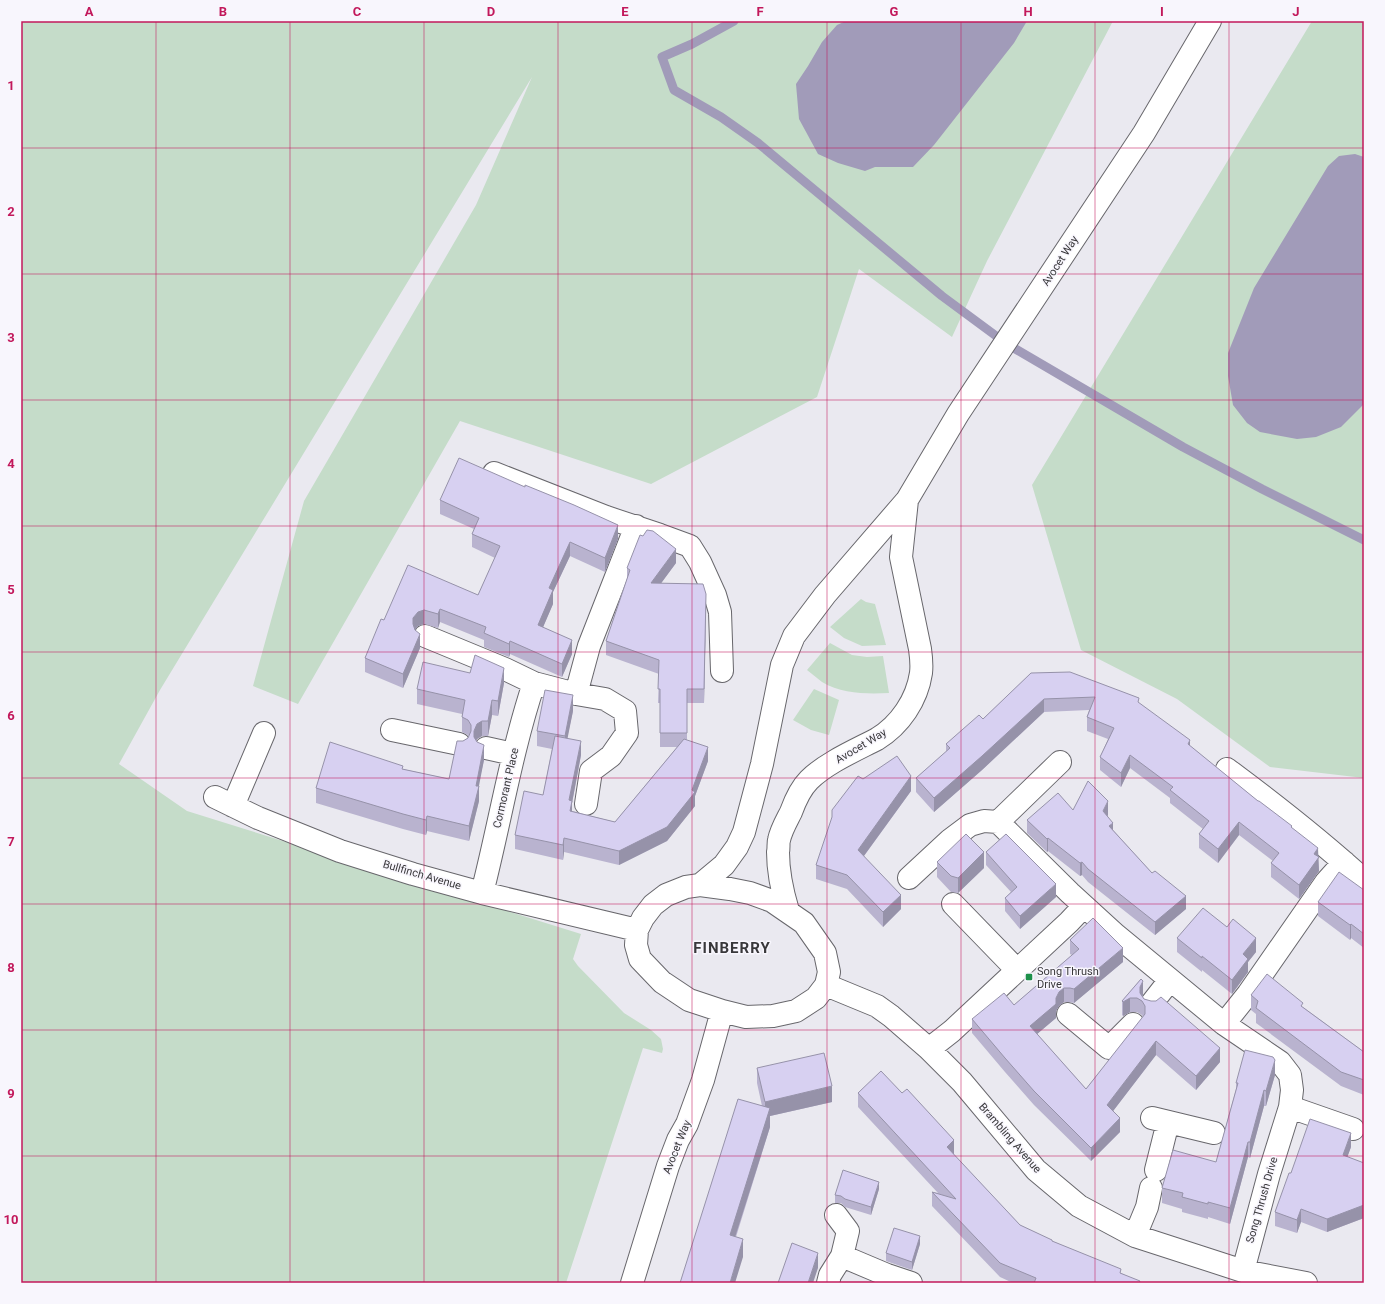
<svg xmlns="http://www.w3.org/2000/svg" width="1385" height="1304" viewBox="0 0 1385 1304" font-family="Roboto,sans-serif">
<rect width="100%" height="100%" fill="#eae9f0"/>
<path fill="#c5dcc9" d="M 21,21 L 1113,21 L 987,261 L 952,337 L 859,269 L 817,397 L 651,484 L 460,421 L 298,704 L 253,686 L 304,501 L 476,205 L 532,77 L 160,690 L 119,764 L 187,811 L 581,934 L 573,959 L 578,966 L 624,1013 L 651,1030 L 661,1039 L 663,1049 L 662,1053 L 643,1048 L 566,1283 L 21,1283 Z
M 1312,21 L 1364,21 L 1364,778 L 1270,767 L 1177,699 L 1081,650 L 1032,485 Z
M 861,599 L 866,602 L 875,604 L 886,645 L 862,646 L 844,638 L 830,627 Z
M 830,643 L 852,655 L 867,657 L 883,656 L 889,693 C 867,694 842,694 822,682 C 817,678 812,674 807,670 Z
M 814,689 L 839,700 L 829,735 L 811,730 L 793,720 Z"/>
<path fill="#a19bb9" d="M 846,21 L 1027,21 L 1014,43 L 934,145 L 913,167 L 875,167 L 865,171 L 838,163 L 818,154 L 799,119 L 796,84 L 808,66 L 822,42 L 837,25 Z
M 1355,154 L 1364,157 L 1364,404 L 1341,427 L 1316,437 L 1297,439 L 1260,432 L 1247,423 L 1233,405 L 1228,376 L 1228,353 L 1254,288 L 1328,166 L 1339,156 Z"/>
<g fill="none" stroke-linecap="round" stroke-linejoin="round">
<path stroke="#a19bb9" stroke-width="9" d="M 734,21 L 692,44 L 662,57 L 674,90 L 721,117 L 758,143 L 942,296 L 1007,344 L 1183,447 L 1262,489 L 1364,540"/>
<g stroke="#68676c" stroke-width="24">
<path id="minor" d="M 494,473 L 606,517 L 660,535 L 690,546 L 700,562 L 715,595 L 720,612 L 722,671
M 425,636 L 505,669 L 534,683 L 576,694 L 589,646 L 636,526
M 576,694 L 605,699 L 625,711 L 627,733 L 611,756 L 591,771 L 586,804
M 392,730 L 459,744
M 486,748 L 513,754
M 1060,762 L 998,822 L 1070,893 L 1116,935 L 1224,1024 L 1280,1062 L 1290,1075 L 1292,1090 L 1290,1107 L 1269,1174 L 1243,1271
M 1227,769 C 1274,804 1320,840 1364,880
M 215,797 L 258,818 L 340,851 L 413,874 L 482,893 L 637,930
M 233,806 L 264,733
M 909,878 L 950,840 L 970,825 L 984,821 L 998,822
M 700,885 L 724,865 L 737,847 L 744,832 L 762,764 L 782,665 L 794,636 L 825,595 L 907,500 L 958,414 L 1144,133 L 1210,21
M 700,885 L 730,889 L 750,893 L 772,901 L 804,923 L 825,953 L 829,972 L 826,985 L 816,998 L 796,1011 L 773,1016 L 746,1017 L 722,1011 L 689,1000 L 662,982 L 640,959 L 636,945 L 637,930 L 643,918 L 653,905 L 666,895 L 686,887 Z
M 482,893 C 500,823 511,752 534,683
M 953,904 L 1017,970
M 788,911 C 782,891 778,873 778,852 C 779,848 778,843 779,840 C 781,830 787,820 791,812 C 795,801 801,788 809,780 C 826,763 856,750 877,739 C 900,725 917,700 921,673 C 922,665 921,656 920,649 L 901,557 L 907,500
M 826,985 L 877,1006 L 891,1016 L 929,1049 L 962,1082 L 1036,1170 L 1079,1206 L 1135,1236 L 1243,1271 L 1306,1283
M 1152,1003 L 1170,980
M 1068,1014 L 1109,1048 L 1133,1024
M 1224,1024 L 1248,994 L 1326,882 L 1344,862
M 929,1049 L 952,1031 L 1069,922 L 1084,906
M 1290,1107 L 1353,1129
M 1152,1118 L 1214,1133
M 1156,1170 L 1168,1122
M 1135,1236 L 1147,1207 L 1151,1188
M 842,1256 L 887,1275 L 911,1283
M 632,1283 L 668,1166 L 678,1140 L 687,1124 L 703,1080 L 722,1011
M 828,1283 L 830,1275 L 842,1256 L 848,1231 L 836,1215"/>
</g>
<use href="#minor" stroke="#fff" stroke-width="22"/>
</g>
<path fill="#b9b3cf" d="M 440,500 L 618,539 L 605,572 L 570,556 L 553,592 L 553,604 L 543,627 L 572,654 L 562,677 L 510,654 L 509,657 L 484,647 L 484,640 L 440,622 L 438,628 L 424,624 L 418,626 L 415,630 L 420,648 L 403,688 L 365,672 L 365,658 L 384,620 L 478,595 L 495,558 L 472,547 L 472,534 L 474,529 L 440,514 Z
M 676,563 L 661,583 L 706,608 L 704,703 L 687,703 L 687,740 L 708,761 L 695,796 L 695,806 L 667,841 L 619,865 L 564,852 L 563,860 L 515,849 L 515,835 L 543,795 L 552,749 L 537,746 L 537,731 L 573,711 L 567,738 L 581,755 L 572,803 L 572,811 L 615,822 L 677,747 L 660,747 L 660,703 L 658,703 L 659,674 L 606,655 L 606,641 L 627,579 L 627,568 Z
M 1031,673 L 1139,703 L 1190,746 L 1258,801 L 1292,828 L 1318,857 L 1319,871 L 1299,899 L 1271,877 L 1271,863 L 1273,861 L 1239,835 L 1218,863 L 1199,848 L 1199,834 L 1203,829 L 1170,803 L 1170,798 L 1130,768 L 1121,787 L 1100,770 L 1100,757 L 1108,739 L 1087,731 L 1087,717 L 1089,710 L 1044,712 L 982,770 L 934,812 L 916,792 L 916,778 L 946,752 L 946,744 L 983,719 Z
M 504,683 L 498,716 L 492,715 L 488,736 L 482,736 L 477,739 L 476,741 L 484,760 L 478,786 L 479,801 L 469,841 L 427,831 L 426,835 L 403,829 L 316,803 L 316,788 L 403,769 L 449,779 L 463,741 L 468,738 L 469,737 L 468,735 L 462,732 L 462,714 L 417,704 L 417,689 Z
M 863,779 L 911,791 L 864,856 L 901,909 L 883,927 L 847,889 L 816,879 L 816,865 Z
M 1073,810 L 1108,815 L 1107,816 L 1113,830 L 1152,873 L 1186,909 L 1155,935 L 1088,882 L 1082,875 L 1080,876 L 1048,851 L 1047,852 L 1027,833 L 1027,820 Z
M 986,852 L 1056,897 L 1020,929 L 1005,911 L 1005,898 L 1011,892 L 986,865 Z
M 937,862 L 984,868 L 958,893 L 951,892 L 937,877 Z
M 1364,890 L 1364,948 L 1351,938 L 1350,940 L 1318,916 L 1318,902 Z
M 1177,938 L 1256,952 L 1248,962 L 1248,972 L 1232,994 L 1202,970 L 1202,972 L 1177,952 Z
M 1070,940 L 1123,962 L 1074,1003 L 1070,1002 L 1064,1002 L 1059,1006 L 1056,1011 L 1056,1018 L 1037,1034 L 1086,1089 L 1143,1017 L 1142,1015 L 1137,1012 L 1130,1012 L 1123,1016 L 1122,1015 L 1122,1001 L 1141,979 L 1143,995 L 1142,996 L 1144,999 L 1220,1062 L 1196,1090 L 1156,1055 L 1113,1111 L 1120,1132 L 1091,1161 L 1034,1105 L 1005,1072 L 972,1033 L 972,1019 L 1014,1005 L 1072,955 L 1070,954 Z
M 1251,995 L 1303,1007 L 1364,1052 L 1364,1095 L 1341,1086 L 1256,1023 L 1256,1014 L 1251,1010 Z
M 757,1068 L 832,1102 L 770,1116 L 770,1127 L 736,1237 L 743,1257 L 680,1283 L 762,1106 L 757,1083 Z
M 1275,1075 L 1266,1106 L 1264,1106 L 1250,1158 L 1248,1157 L 1230,1224 L 1208,1217 L 1208,1219 L 1182,1212 L 1182,1209 L 1162,1203 L 1162,1188 L 1216,1162 L 1236,1089 L 1236,1083 Z
M 858,1093 L 954,1154 L 954,1155 L 1020,1225 L 1052,1241 L 1121,1273 L 1140,1283 L 1013,1283 L 1000,1277 L 932,1206 L 932,1192 L 938,1193 L 858,1107 Z
M 1351,1147 L 1347,1157 L 1364,1163 L 1364,1218 L 1327,1232 L 1301,1222 L 1297,1233 L 1275,1226 L 1275,1212 L 1291,1173 Z
M 879,1189 L 871,1215 L 845,1207 L 841,1203 L 835,1203 L 835,1195 Z
M 920,1244 L 912,1270 L 886,1261 L 886,1253 Z"/>
<path fill="#9692a9" d="M 618,525 L 618,539 L 605,572 L 605,558 Z
M 570,542 L 570,556 L 553,592 L 553,604 L 538,639 L 538,625 L 549,588 Z
M 676,549 L 676,563 L 651,597 L 651,583 Z
M 706,594 L 706,608 L 704,703 L 704,689 Z
M 440,609 L 440,622 L 438,628 L 438,614 Z
M 424,610 L 424,624 L 418,626 L 413,632 L 413,618 L 418,612 Z
M 420,634 L 420,648 L 403,688 L 403,674 Z
M 572,640 L 572,654 L 562,677 L 562,664 Z
M 510,641 L 510,654 L 509,657 L 509,644 Z
M 504,668 L 504,683 L 498,716 L 498,701 Z
M 573,695 L 573,711 L 565,751 L 565,736 Z
M 1044,699 L 1044,712 L 982,770 L 934,812 L 934,798 Z
M 492,700 L 492,715 L 488,736 L 488,721 Z
M 482,721 L 482,736 L 477,739 L 474,746 L 474,731 L 477,724 Z
M 1190,740 L 1190,753 L 1188,744 Z
M 581,741 L 581,755 L 572,803 L 572,815 L 570,825 L 569,800 Z
M 484,745 L 484,760 L 476,801 L 476,786 Z
M 708,747 L 708,761 L 695,796 L 695,806 L 667,841 L 619,865 L 619,851 L 692,790 Z
M 1130,755 L 1130,768 L 1121,787 L 1121,773 Z
M 911,776 L 911,791 L 858,864 L 858,850 Z
M 479,786 L 479,801 L 469,841 L 469,826 Z
M 1108,801 L 1108,815 L 1103,824 L 1103,811 Z
M 427,816 L 427,831 L 426,835 L 426,820 Z
M 1239,822 L 1239,835 L 1218,863 L 1218,849 Z
M 1113,823 L 1113,836 L 1109,826 Z
M 564,838 L 564,852 L 563,860 L 563,845 Z
M 1048,838 L 1048,851 L 1047,852 L 1047,839 Z
M 1318,848 L 1319,871 L 1299,899 L 1299,885 L 1314,854 Z
M 984,852 L 984,868 L 958,893 L 958,878 Z
M 1082,862 L 1082,875 L 1080,876 L 1080,863 Z
M 1056,884 L 1056,897 L 1020,929 L 1020,916 Z
M 901,895 L 901,909 L 883,927 L 883,912 Z
M 1186,896 L 1186,909 L 1155,935 L 1155,922 Z
M 1351,924 L 1351,938 L 1350,940 L 1350,925 Z
M 1256,938 L 1256,952 L 1248,962 L 1248,972 L 1232,994 L 1232,980 L 1243,954 Z
M 1123,948 L 1123,962 L 1074,1003 L 1074,989 Z
M 1143,981 L 1143,995 L 1140,1001 L 1140,987 Z
M 1064,988 L 1064,1002 L 1059,1006 L 1056,1011 L 1056,1018 L 1030,1040 L 1030,1026 L 1056,998 L 1059,992 Z
M 1130,998 L 1130,1012 L 1123,1016 L 1123,1002 Z
M 1156,1041 L 1156,1055 L 1107,1119 L 1107,1105 Z
M 1220,1048 L 1220,1062 L 1196,1090 L 1196,1076 Z
M 1275,1060 L 1275,1075 L 1266,1106 L 1266,1091 Z
M 832,1086 L 832,1102 L 770,1116 L 770,1127 L 730,1253 L 730,1235 L 765,1118 L 765,1102 Z
M 1264,1090 L 1264,1106 L 1250,1158 L 1250,1142 Z
M 1120,1118 L 1120,1132 L 1091,1161 L 1091,1148 Z
M 1351,1133 L 1351,1147 L 1343,1169 L 1343,1155 Z
M 954,1140 L 954,1154 L 947,1162 L 947,1147 Z
M 1248,1142 L 1248,1157 L 1230,1224 L 1230,1208 Z
M 879,1182 L 879,1189 L 871,1215 L 871,1207 Z
M 1364,1205 L 1364,1218 L 1327,1232 L 1327,1219 Z
M 1301,1209 L 1301,1222 L 1297,1233 L 1297,1220 Z
M 920,1236 L 920,1244 L 912,1270 L 912,1262 Z
M 743,1239 L 743,1257 L 735,1283 L 730,1283 Z
M 818,1253 L 818,1268 L 813,1283 L 808,1283 Z"/>
<path fill="#d7d0f1" stroke="#9692a9" d="M 459,458 L 525,487 L 525,485 L 574,505 L 618,525 L 605,558 L 570,542 L 549,588 L 553,590 L 538,625 L 572,640 L 562,664 L 510,641 L 509,644 L 484,633 L 486,627 L 440,609 L 438,614 L 424,610 L 418,612 L 413,618 L 413,624 L 415,630 L 420,634 L 403,674 L 365,658 L 381,619 L 384,620 L 408,565 L 478,595 L 500,546 L 472,534 L 479,518 L 440,500 Z
M 647,530 L 653,531 L 676,549 L 651,583 L 703,584 L 706,594 L 704,689 L 687,689 L 687,733 L 660,733 L 660,689 L 658,689 L 659,660 L 606,641 L 630,570 L 627,568 L 640,535 L 643,536 Z
M 475,655 L 504,668 L 498,701 L 492,700 L 488,721 L 482,721 L 477,724 L 474,731 L 474,737 L 477,742 L 484,745 L 476,786 L 479,786 L 469,826 L 427,816 L 426,820 L 403,814 L 316,788 L 330,742 L 403,766 L 402,769 L 449,779 L 457,741 L 463,741 L 468,738 L 471,731 L 471,725 L 468,720 L 462,717 L 465,700 L 417,689 L 423,662 L 470,673 Z
M 1070,672 L 1139,698 L 1138,702 L 1190,740 L 1188,744 L 1258,801 L 1259,801 L 1292,826 L 1291,827 L 1318,848 L 1314,854 L 1319,857 L 1299,885 L 1271,863 L 1279,853 L 1239,822 L 1218,849 L 1199,834 L 1209,821 L 1170,790 L 1173,787 L 1130,755 L 1121,773 L 1100,757 L 1114,728 L 1087,717 L 1095,697 L 1044,699 L 982,756 L 934,798 L 916,778 L 950,748 L 946,744 L 979,715 L 983,719 L 1031,673 Z
M 545,690 L 573,695 L 565,736 L 537,731 Z
M 555,736 L 581,741 L 569,800 L 572,801 L 570,811 L 615,822 L 684,739 L 708,747 L 692,790 L 695,792 L 667,827 L 619,851 L 564,838 L 563,845 L 515,835 L 524,791 L 543,795 Z
M 897,756 L 911,776 L 858,850 L 901,895 L 883,912 L 847,875 L 816,865 L 832,817 L 832,810 L 858,776 L 863,779 Z
M 1088,781 L 1108,801 L 1103,811 L 1113,823 L 1109,826 L 1152,873 L 1155,871 L 1186,896 L 1155,922 L 1088,869 L 1082,862 L 1080,863 L 1048,838 L 1047,839 L 1027,820 L 1058,793 L 1073,810 Z
M 966,834 L 984,852 L 958,878 L 951,876 L 937,862 Z
M 1006,834 L 1056,884 L 1020,916 L 1005,898 L 1017,887 L 986,852 Z
M 1339,872 L 1364,890 L 1364,934 L 1351,924 L 1350,925 L 1318,902 Z
M 1203,908 L 1227,927 L 1233,919 L 1256,938 L 1243,954 L 1248,959 L 1232,980 L 1202,956 L 1202,958 L 1177,938 Z
M 1093,918 L 1123,948 L 1074,989 L 1070,988 L 1064,988 L 1059,992 L 1056,998 L 1056,1004 L 1030,1026 L 1086,1089 L 1145,1014 L 1145,1006 L 1142,1001 L 1137,998 L 1130,998 L 1123,1002 L 1122,1001 L 1141,979 L 1143,981 L 1140,987 L 1140,993 L 1144,999 L 1151,1001 L 1156,1001 L 1161,997 L 1220,1048 L 1196,1076 L 1156,1041 L 1107,1105 L 1120,1118 L 1091,1148 L 1034,1091 L 1005,1058 L 972,1019 L 1004,993 L 1014,1005 L 1079,949 L 1070,940 Z
M 1267,974 L 1303,1003 L 1301,1006 L 1364,1052 L 1364,1080 L 1341,1072 L 1256,1008 L 1258,1001 L 1251,995 Z
M 1245,1050 L 1273,1057 L 1275,1060 L 1266,1091 L 1264,1090 L 1250,1142 L 1248,1142 L 1230,1208 L 1208,1202 L 1208,1204 L 1182,1197 L 1183,1193 L 1162,1188 L 1173,1150 L 1216,1162 L 1238,1083 L 1236,1083 Z
M 824,1053 L 832,1086 L 765,1102 L 757,1068 Z
M 881,1071 L 902,1093 L 907,1089 L 954,1140 L 947,1147 L 1020,1225 L 1052,1240 L 1052,1241 L 1121,1269 L 1120,1273 L 1140,1281 L 1139,1283 L 1034,1283 L 1036,1278 L 1000,1263 L 932,1192 L 956,1199 L 858,1093 Z
M 738,1099 L 770,1108 L 730,1235 L 743,1239 L 730,1283 L 680,1283 Z
M 1310,1119 L 1351,1133 L 1343,1155 L 1364,1163 L 1364,1205 L 1327,1219 L 1301,1209 L 1297,1220 L 1275,1212 L 1289,1173 L 1291,1173 Z
M 843,1170 L 879,1182 L 871,1207 L 845,1199 L 841,1196 L 835,1195 Z
M 894,1228 L 920,1236 L 912,1262 L 886,1253 Z
M 792,1243 L 818,1253 L 808,1283 L 778,1283 Z"/>
<path fill="none" stroke="#c2185b" stroke-width="1" stroke-opacity="0.55" d="M 156,21 L 156,1283M 290,21 L 290,1283M 424,21 L 424,1283M 558,21 L 558,1283M 692,21 L 692,1283M 827,21 L 827,1283M 961,21 L 961,1283M 1095,21 L 1095,1283M 1229,21 L 1229,1283M 21,148 L 1364,148M 21,274 L 1364,274M 21,400 L 1364,400M 21,526 L 1364,526M 21,652 L 1364,652M 21,778 L 1364,778M 21,904 L 1364,904M 21,1030 L 1364,1030M 21,1156 L 1364,1156"/>
<rect fill="#1d904a" stroke="#f8f6fd" stroke-width="1.5" x="1025" y="973" width="8" height="8" rx="2"/>
<g text-anchor="middle" dominant-baseline="central" stroke-width="3" stroke-linejoin="round" paint-order="stroke">
<g font-size="11" fill="#39383b" stroke="#f8f6fd">
<text transform="translate(1060 261) rotate(-57)">Avocet Way</text>
<text transform="translate(861 746) rotate(-31)">Avocet Way</text>
<text transform="translate(506 788) rotate(-77)">Cormorant Place</text>
<text transform="translate(422 875) rotate(16)">Bullfinch Avenue</text>
<text transform="translate(1010 1138) rotate(49)">Brambling Avenue</text>
<text transform="translate(677 1147) rotate(-68)">Avocet Way</text>
<text transform="translate(1262 1200) rotate(-74)">Song Thrush Drive</text>
</g>
<g font-size="11" fill="#39383b" stroke="#f8f6fd" text-anchor="start">
<text x="1037" y="971">Song Thrush<tspan x="1037" dy="13">Drive</tspan></text>
</g>
<g font-size="15" font-weight="bold" letter-spacing="1" fill="#39383b" stroke="#f8f6fd">
<text x="732" y="948">FINBERRY</text>
</g>
</g>
<rect width="1385" height="1304" fill="none" stroke="#f8f6fd" stroke-width="44"/>
<rect x="22" y="22" width="1341" height="1260" fill="none" stroke="#c2185b" stroke-width="1.5"/>
<g font-size="13" text-anchor="middle" font-weight="bold" fill="#c2185b">
<text x="89" y="16">A</text>
<text x="223" y="16">B</text>
<text x="357" y="16">C</text>
<text x="491" y="16">D</text>
<text x="625" y="16">E</text>
<text x="760" y="16">F</text>
<text x="894" y="16">G</text>
<text x="1028" y="16">H</text>
<text x="1162" y="16">I</text>
<text x="1296" y="16">J</text>
<text x="11" y="90">1</text>
<text x="11" y="216">2</text>
<text x="11" y="342">3</text>
<text x="11" y="468">4</text>
<text x="11" y="594">5</text>
<text x="11" y="720">6</text>
<text x="11" y="846">7</text>
<text x="11" y="972">8</text>
<text x="11" y="1098">9</text>
<text x="11" y="1224">10</text>
</g>
</svg>
